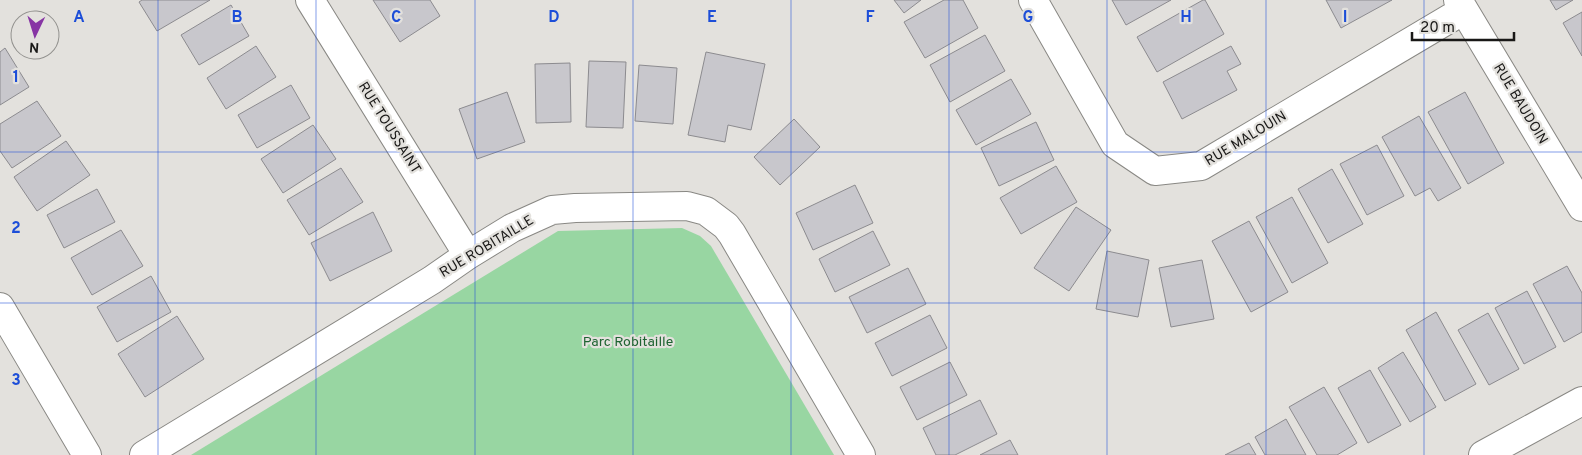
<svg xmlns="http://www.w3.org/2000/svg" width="1582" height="455" viewBox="0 0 1582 455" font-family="Overpass,sans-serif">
<rect width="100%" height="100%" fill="#e3e1dd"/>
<path fill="#98d6a2" d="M 682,228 L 700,236 L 711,246 L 834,455 L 191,455 L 558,231 Z"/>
<path fill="#c8c7cc" stroke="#8c8b8f" d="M 142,0 L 210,0 L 157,31 L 139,2 Z
M 373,0 L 430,0 L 440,16 L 400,42 Z
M 894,0 L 921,0 L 904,13 Z
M 944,0 L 963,0 L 978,28 L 925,58 L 904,22 Z
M 1112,0 L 1171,0 L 1126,25 Z
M 1203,0 L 1205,0 L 1224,34 L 1157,72 L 1137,37 Z
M 1326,0 L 1392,0 L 1341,28 Z
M 1550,0 L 1573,0 L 1556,10 Z
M 231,5 L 249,36 L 199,65 L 181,35 Z
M 1582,12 L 1582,56 L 1563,23 Z
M 985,35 L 1005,71 L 950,102 L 930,65 Z
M 256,46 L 276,77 L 226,109 L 207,78 Z
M 1231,46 L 1241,64 L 1227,71 L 1237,90 L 1182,119 L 1163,82 Z
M 5,48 L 29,87 L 0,105 L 0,52 Z
M 706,52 L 765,64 L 751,130 L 728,125 L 725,142 L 688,135 Z
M 589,61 L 626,62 L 623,128 L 586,127 Z
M 570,63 L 571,122 L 536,123 L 535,64 Z
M 639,65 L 677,68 L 673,124 L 635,121 Z
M 1011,79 L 1031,114 L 976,145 L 956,110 Z
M 291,85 L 310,118 L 257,148 L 238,115 Z
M 507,92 L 525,142 L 477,159 L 459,109 Z
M 1465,92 L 1504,163 L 1468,184 L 1428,112 Z
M 37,101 L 61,136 L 12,168 L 0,151 L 0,124 Z
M 1419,116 L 1461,188 L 1438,201 L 1430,188 L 1415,196 L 1382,137 Z
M 794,119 L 820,147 L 780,185 L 754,157 Z
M 1036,122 L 1054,160 L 999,186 L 981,148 Z
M 313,125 L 336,159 L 283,193 L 261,159 Z
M 66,141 L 90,175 L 37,211 L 14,177 Z
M 1377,145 L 1404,196 L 1367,215 L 1340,164 Z
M 1056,166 L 1077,202 L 1021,234 L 1000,198 Z
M 341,168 L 363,202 L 309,235 L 287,200 Z
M 1332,169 L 1363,224 L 1328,243 L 1298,189 Z
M 855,185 L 873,223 L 813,250 L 796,213 Z
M 97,189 L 115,222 L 64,248 L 47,215 Z
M 1292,197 L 1328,263 L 1292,283 L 1256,217 Z
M 1076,207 L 1111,230 L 1069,291 L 1034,268 Z
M 373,212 L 392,251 L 330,281 L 311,243 Z
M 1249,221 L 1288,292 L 1251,312 L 1212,241 Z
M 121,230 L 143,266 L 92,295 L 71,258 Z
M 873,231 L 890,265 L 835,292 L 819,259 Z
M 1107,251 L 1149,260 L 1138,317 L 1096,309 Z
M 1202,260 L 1214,319 L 1171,327 L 1159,268 Z
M 1567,266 L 1582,293 L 1582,332 L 1564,342 L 1533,284 Z
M 908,268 L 926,304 L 867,333 L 849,297 Z
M 151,276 L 171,312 L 117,342 L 97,307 Z
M 1527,291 L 1556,347 L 1524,364 L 1495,308 Z
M 1436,312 L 1476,384 L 1445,401 L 1406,330 Z
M 1488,313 L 1519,369 L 1489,385 L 1458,330 Z
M 930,315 L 947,348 L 892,376 L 875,343 Z
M 177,316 L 204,359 L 145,397 L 118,354 Z
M 1403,352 L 1436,407 L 1410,422 L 1378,368 Z
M 950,362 L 967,395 L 917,420 L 900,387 Z
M 1370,370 L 1401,425 L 1368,443 L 1338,388 Z
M 1324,387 L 1357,443 L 1337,455 L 1317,455 L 1289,407 Z
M 980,400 L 997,434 L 955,455 L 936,455 L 923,428 Z
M 1286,419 L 1306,455 L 1265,455 L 1255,437 Z
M 1010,440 L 1018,455 L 980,455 Z
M 1249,443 L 1256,455 L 1225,455 Z"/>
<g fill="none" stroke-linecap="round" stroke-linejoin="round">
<g stroke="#898884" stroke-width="30">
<path id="minor" d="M 310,0 L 468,255
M 1033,0 L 1115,144 L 1155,171 L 1201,166 L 1464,10
M 1458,0 L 1582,207
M 0,307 L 87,455
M 144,455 L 432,280 L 468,255 L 512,228 L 552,210 L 575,208 L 687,206 L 706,211 L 726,226 L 732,234 L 861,455
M 1483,455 L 1582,401"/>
</g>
<use href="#minor" stroke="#fff" stroke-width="28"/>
</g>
<path fill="none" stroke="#1d4ed8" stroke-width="1" stroke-opacity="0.55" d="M 158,0 L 158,455M 316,0 L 316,455M 475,0 L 475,455M 633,0 L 633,455M 791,0 L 791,455M 949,0 L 949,455M 1107,0 L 1107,455M 1266,0 L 1266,455M 1424,0 L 1424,455M 0,152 L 1582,152M 0,303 L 1582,303"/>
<g text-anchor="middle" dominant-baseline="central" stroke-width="4.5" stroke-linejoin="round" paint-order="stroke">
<g font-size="14" fill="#191817" stroke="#e3e1dd">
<text transform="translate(1520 104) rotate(59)">RUE BAUDOIN</text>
<text transform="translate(389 128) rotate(58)">RUE TOUSSAINT</text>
<text transform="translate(1246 139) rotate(-31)">RUE MALOUIN</text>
<text transform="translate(487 247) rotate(-31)">RUE ROBITAILLE</text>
</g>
<g font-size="14" fill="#1d6331" stroke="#e3e1dd">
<text x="628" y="342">Parc Robitaille</text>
</g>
</g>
<g font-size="16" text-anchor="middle" font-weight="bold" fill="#1d4ed8" stroke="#e3e1dd" stroke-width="4.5" stroke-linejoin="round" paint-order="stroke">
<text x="79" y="22">A</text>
<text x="237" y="22">B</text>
<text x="396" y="22">C</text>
<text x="554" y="22">D</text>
<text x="712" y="22">E</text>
<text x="870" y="22">F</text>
<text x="1028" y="22">G</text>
<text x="1186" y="22">H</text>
<text x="1345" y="22">I</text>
<text x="16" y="82">1</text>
<text x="16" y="233">2</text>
<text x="16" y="385">3</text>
</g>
<g transform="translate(35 35) rotate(184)"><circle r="24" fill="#e3e1dd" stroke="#92918e"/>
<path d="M0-4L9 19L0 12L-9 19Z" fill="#8735a4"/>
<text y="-8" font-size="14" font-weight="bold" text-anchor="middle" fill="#191817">N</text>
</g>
<path d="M1412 32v8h102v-8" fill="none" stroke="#191817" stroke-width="2.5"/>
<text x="1420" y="32" font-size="15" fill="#191817" stroke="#e3e1dd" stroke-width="4" paint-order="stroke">20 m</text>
</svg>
